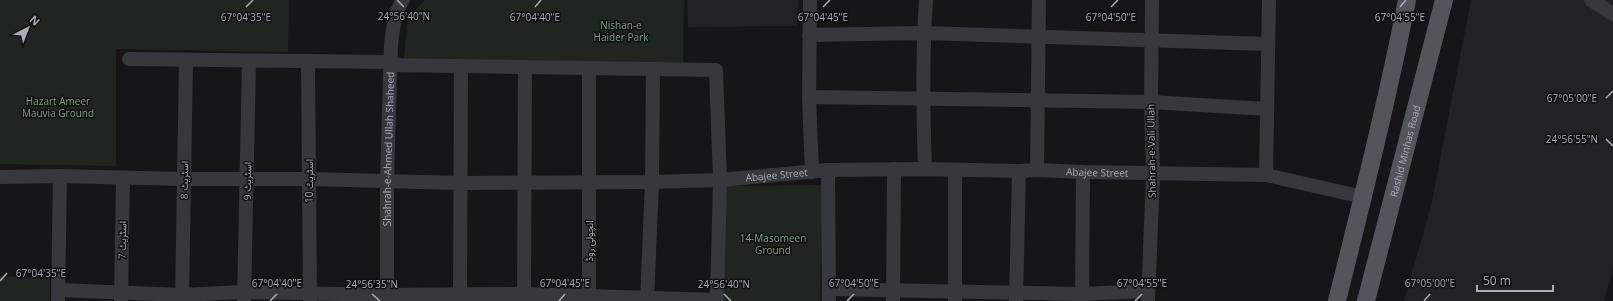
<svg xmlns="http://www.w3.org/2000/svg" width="1613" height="301" viewBox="0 0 1613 301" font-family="'Open Sans',Vazirmatn,sans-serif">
<rect width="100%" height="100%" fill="#161618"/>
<path fill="#222225" d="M 687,0 L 798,0 L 797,26 L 688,27 Z
M 1471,0 L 1613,0 L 1613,267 L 1604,301 L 1404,301 L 1431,206 Z"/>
<path fill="#1e261f" d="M 0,0 L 289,0 L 288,52 L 116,49 L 116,166 L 0,164 Z
M 425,0 L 684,0 L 683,63 L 404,58 L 408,17 Z
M 823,185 L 820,301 L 724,301 L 726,186 Z
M 0,276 L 50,278 L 50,301 L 0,301 Z"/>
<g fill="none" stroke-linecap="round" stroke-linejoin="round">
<g stroke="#37383d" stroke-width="14">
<path d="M 810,0 L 809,97 L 812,172"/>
<path d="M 1591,0 L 1613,14"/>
<path d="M 809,35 L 923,33 L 1268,44"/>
<path d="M 129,59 L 390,62"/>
<path d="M 308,62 L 310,301"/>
<path d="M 389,65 L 716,70 L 720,180 L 717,301"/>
<path d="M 809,97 L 1151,102 L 1267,109"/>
<path d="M 925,169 C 923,113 922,56 926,0"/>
<path d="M 828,170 L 829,301"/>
<path d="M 955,170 L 955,300"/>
<path d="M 1037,170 L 1039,0"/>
<path d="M 1266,175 L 1269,0"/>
<path id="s1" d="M 0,177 L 60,176 L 184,179 L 309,179 L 460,183 L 652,182 L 720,180 L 828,170 L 925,169 L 1019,171 L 1037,170 L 1083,172 L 1266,175 L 1363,197"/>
<path d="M 829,289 L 1082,294 L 1148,291"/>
<path d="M 58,290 L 182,295 L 244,292 L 387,295 L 524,294 L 717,300"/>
<path d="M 58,301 L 60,176"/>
<path d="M 121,301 L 123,178"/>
<path d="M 182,301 L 186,60"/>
<path d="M 244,301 L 249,61"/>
<path id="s2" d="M 387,301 L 387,180 L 391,45 C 393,29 394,13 403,0"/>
<path d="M 460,301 L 461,66"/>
<path d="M 524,301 L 525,67"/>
<path d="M 589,301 L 589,68"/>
<path d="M 647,301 L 652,182 L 653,69"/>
<path d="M 893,301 L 894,169"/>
<path d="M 1016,301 L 1019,171"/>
<path d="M 1082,301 L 1083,172"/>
<path d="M 1148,301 L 1153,174 L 1151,102 L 1152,0"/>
</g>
<g stroke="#53555c" stroke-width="18">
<path d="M 1337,301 C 1362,201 1387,101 1407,0"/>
<path id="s3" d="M 1366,301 L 1444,0"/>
</g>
</g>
<path fill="none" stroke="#a8adb8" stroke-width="1.5" d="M 397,0 L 404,7M 246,7 L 253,0M 535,7 L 541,0M 823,7 L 830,0M 1111,7 L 1118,0M 1400,7 L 1406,0M 1606,98 L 1613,91M 1606,139 L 1613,146M 0,281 L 7,273M 372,294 L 380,301M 724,294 L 731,301M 270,301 L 277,294M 559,301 L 565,294M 847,301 L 854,294M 1135,301 L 1142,294M 1424,301 L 1430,294"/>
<g text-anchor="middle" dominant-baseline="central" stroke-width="3" stroke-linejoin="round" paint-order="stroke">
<g font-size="10" fill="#7fa381" stroke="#111113">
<text x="621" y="25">Nishan-e<tspan x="621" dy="12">Haider Park</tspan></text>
<text x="58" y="101">Hazart Ameer<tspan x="58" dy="12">Mauvia Ground</tspan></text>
<text x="773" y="238">14-Masomeen<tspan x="773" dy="12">Ground</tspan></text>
</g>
<g font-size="10" fill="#a8adb8" stroke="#111113">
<text stroke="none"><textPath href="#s2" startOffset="152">Shahrah-e-Ahmed Ullah Shaheed</textPath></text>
<text transform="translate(1151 151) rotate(-91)">Shahrah-e-Vali Ullah</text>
<text stroke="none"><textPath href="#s3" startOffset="155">Rashid Minhas Road</textPath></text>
<text stroke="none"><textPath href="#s1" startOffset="1098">Abajee Street</textPath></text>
<text stroke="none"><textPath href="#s1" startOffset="777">Abajee Street</textPath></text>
<text transform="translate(184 180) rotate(-89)">اسٹریٹ 8</text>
<text transform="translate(247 181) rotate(-89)">اسٹریٹ 9</text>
<text transform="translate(309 181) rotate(-90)">اسٹریٹ 10</text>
<text transform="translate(122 240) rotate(-89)">اسٹریٹ 7</text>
<text transform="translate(589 241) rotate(-90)">انچولی روڈ</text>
</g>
</g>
<g font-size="10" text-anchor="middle" fill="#a8adb8" stroke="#111113" stroke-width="3" stroke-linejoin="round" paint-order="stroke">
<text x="404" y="20">24°56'40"N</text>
<text x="535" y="21">67°04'40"E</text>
<text x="823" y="21">67°04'45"E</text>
<text x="1111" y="21">67°04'50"E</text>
<text x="1400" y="21">67°04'55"E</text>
<text x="246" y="21">67°04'35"E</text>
<text x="1572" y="102">67°05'00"E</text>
<text x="1572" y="143">24°56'55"N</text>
<text x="41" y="277">67°04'35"E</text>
<text x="277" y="287">67°04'40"E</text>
<text x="565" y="287">67°04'45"E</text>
<text x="854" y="287">67°04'50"E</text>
<text x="1142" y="287">67°04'55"E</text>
<text x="1430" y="287">67°05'00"E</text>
<text x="372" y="288">24°56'35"N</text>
<text x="724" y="288">24°56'40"N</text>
</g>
<g transform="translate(28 28) rotate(42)" stroke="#111113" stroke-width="3" paint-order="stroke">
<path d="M0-3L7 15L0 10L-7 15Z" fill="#a8adb8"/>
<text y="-6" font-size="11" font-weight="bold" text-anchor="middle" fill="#a8adb8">N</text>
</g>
<path d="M1477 285v6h76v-6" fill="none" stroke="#a8adb8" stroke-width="2"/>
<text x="1483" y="285" font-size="12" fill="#a8adb8" stroke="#111113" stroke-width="3" paint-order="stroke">50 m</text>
</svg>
